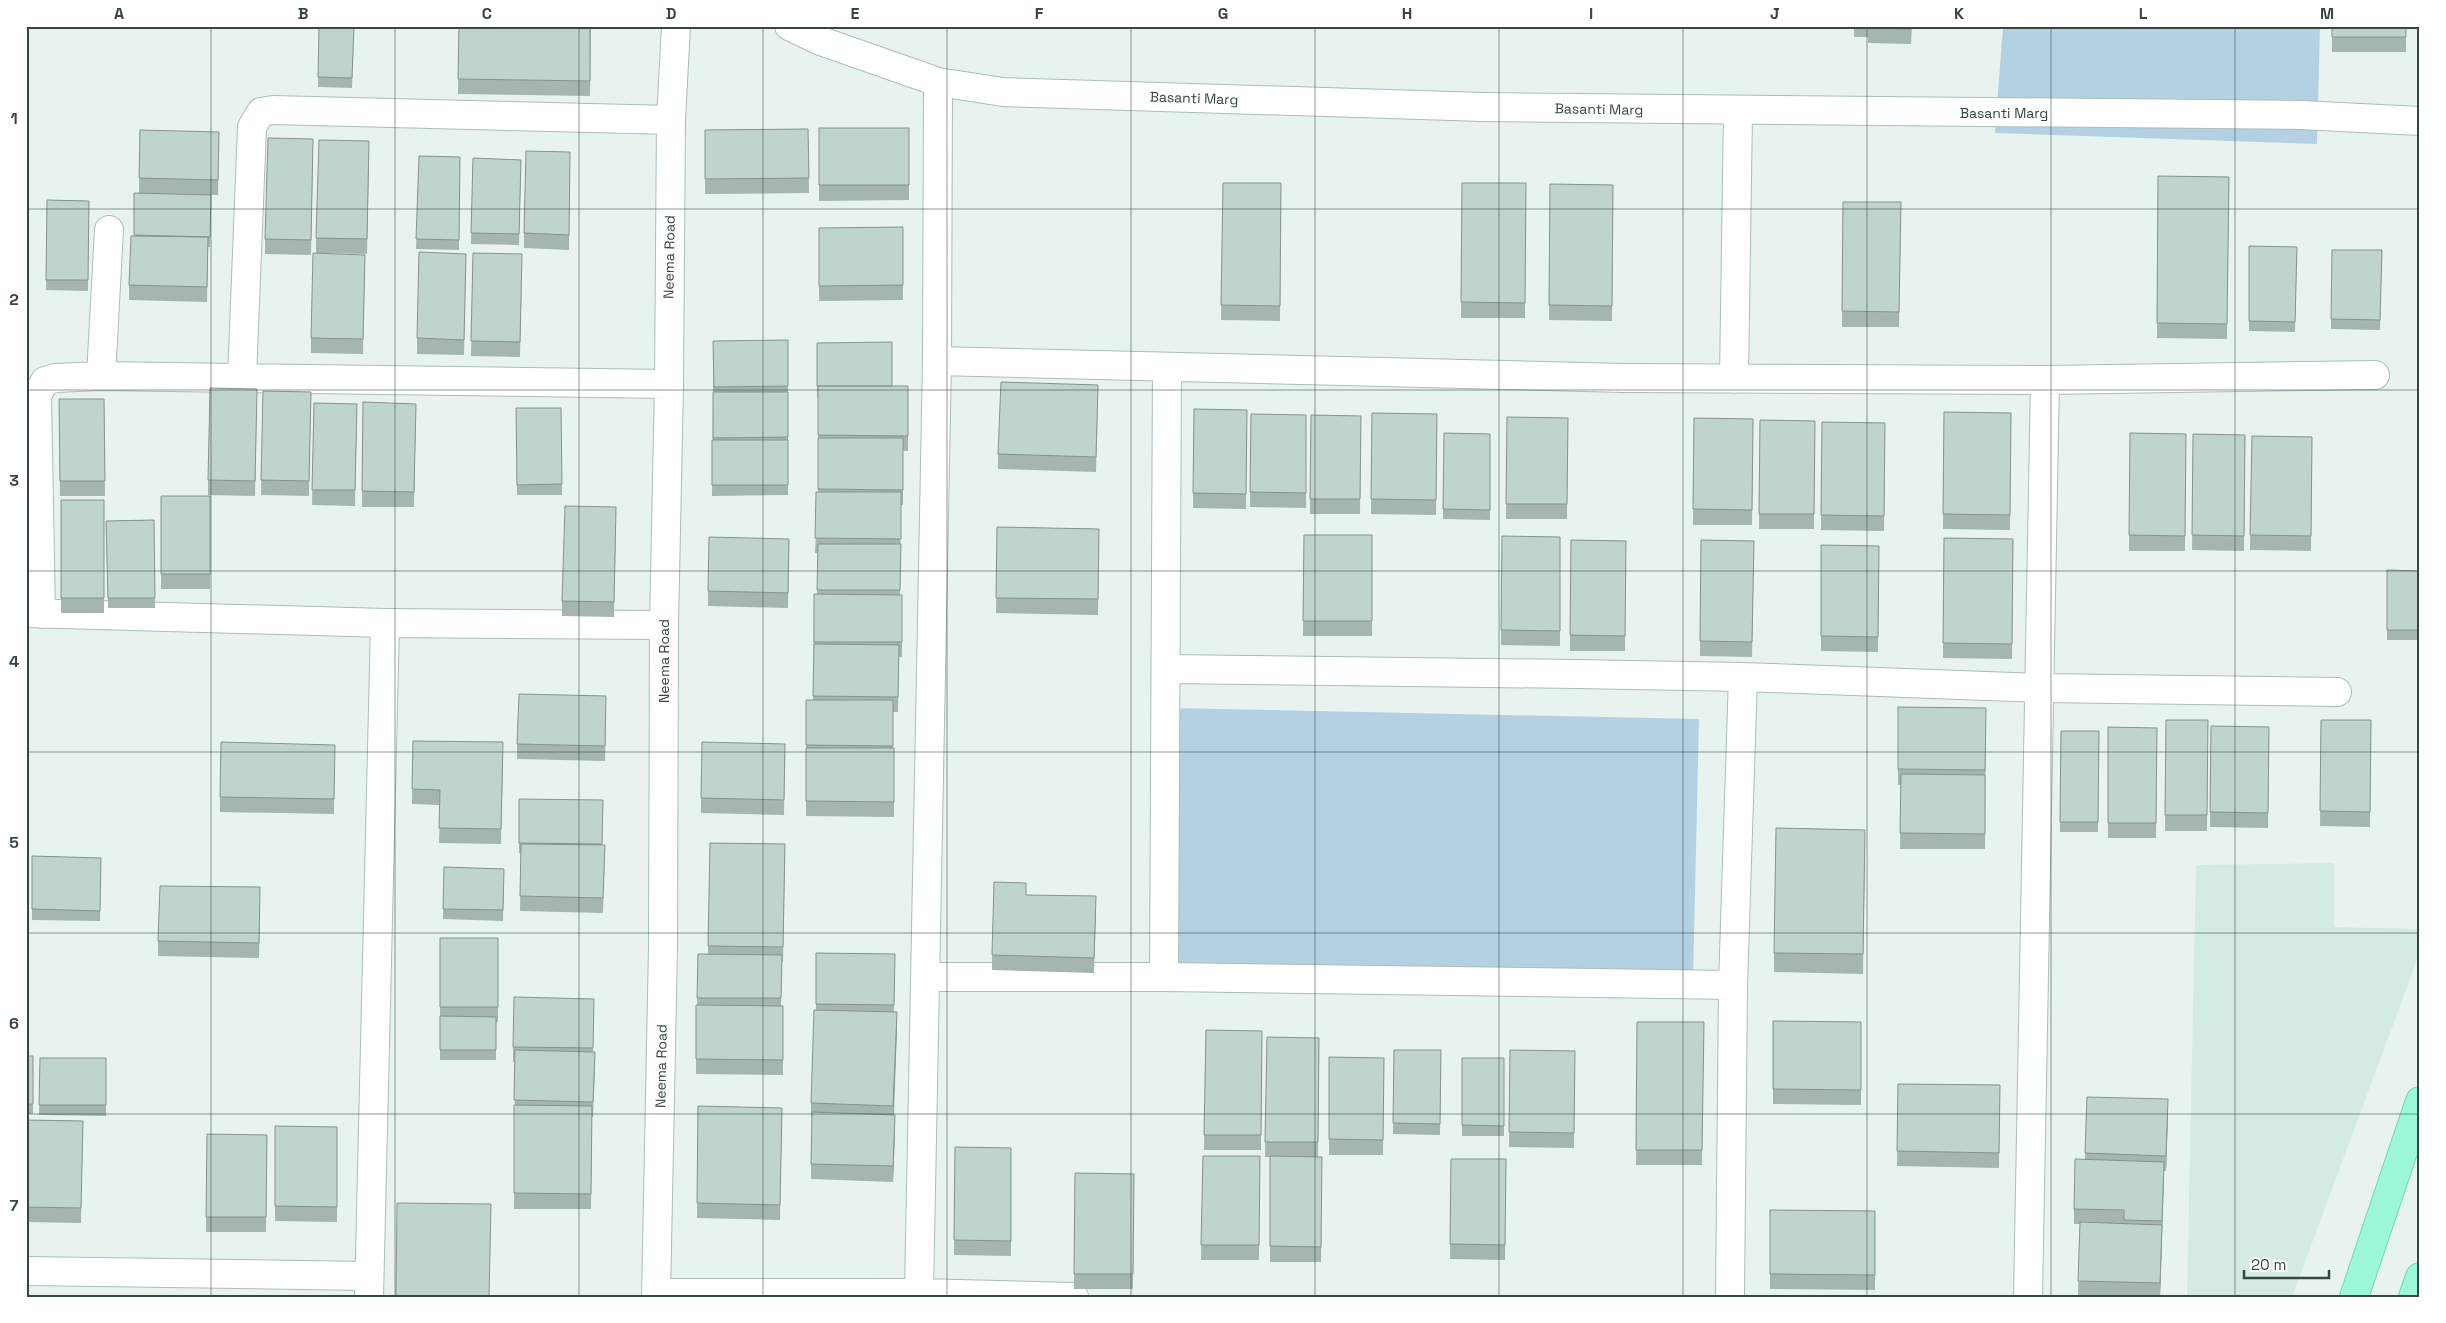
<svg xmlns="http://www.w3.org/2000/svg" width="2446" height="1323" viewBox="0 0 2446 1323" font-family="'Space Grotesk',sans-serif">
<rect width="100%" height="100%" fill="#e8f3ef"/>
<path fill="#d3ebe3" d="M 2334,863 L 2334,927 L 2420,929 L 2420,952 L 2292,1297 L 2187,1297 L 2196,865 Z"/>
<path fill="#b4d1e4" d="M 2003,26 L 2320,26 L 2317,144 L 1995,133 Z
M 1170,708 L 1699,719 L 1693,980 L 1165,969 Z"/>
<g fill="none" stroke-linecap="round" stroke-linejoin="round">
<g stroke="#abbeb6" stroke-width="30">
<path id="minor" d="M 789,26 L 818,40 L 938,82 L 1003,92 L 1483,107 L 2301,115 L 2420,121
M 937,361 L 1624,378 L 2045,380 L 2375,375
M 101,376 L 109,230
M 242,378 L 252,127 L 261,112 L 273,110 L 671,120
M 1734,379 L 1738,111
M 26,613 L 385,623 L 664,625
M 41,614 L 37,395 L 45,381 L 55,378 L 101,376 L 669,384
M 1166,669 L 1576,674 L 1743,677 L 2040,688 L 2337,692
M 926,977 L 1164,977 L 1733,985
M 1164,977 L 1167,368
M 26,1271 L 369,1276
M 656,1293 L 919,1293 L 1074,1297
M 919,1293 L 937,361 L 938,82
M 369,1297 L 385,623
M 656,1297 L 663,947 L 664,625 L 669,384 L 671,120 L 676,26
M 1730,1297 L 1733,985 L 1743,677
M 2028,1297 L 2045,380"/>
</g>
<g stroke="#6edcb5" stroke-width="30">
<path id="major" d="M 2354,1297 L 2420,1101
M 2413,1297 L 2420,1277"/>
</g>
<use href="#minor" stroke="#fff" stroke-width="28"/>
<use href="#major" stroke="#9df7d9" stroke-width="28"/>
</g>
<path fill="#a4b6ae" d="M 319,26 L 354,26 L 352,88 L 318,87 Z
M 459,26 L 591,26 L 590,96 L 458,94 Z
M 1854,26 L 1912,26 L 1911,44 L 1868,43 L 1868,37 L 1854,37 Z
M 2332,26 L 2406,26 L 2406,52 L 2332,52 Z
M 819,128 L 909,128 L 909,200 L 819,201 Z
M 808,129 L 809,193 L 705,194 L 705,130 Z
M 140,130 L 219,147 L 218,195 L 211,195 L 210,247 L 208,247 L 207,302 L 129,300 L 129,285 L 134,236 L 139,193 Z
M 313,154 L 311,255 L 265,254 L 265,239 Z
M 369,156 L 367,254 L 316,253 L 316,238 Z
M 419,156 L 460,157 L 459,250 L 416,249 Z
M 473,158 L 521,160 L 519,245 L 471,244 Z
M 570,167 L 569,250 L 524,248 L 524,233 Z
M 2158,176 L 2229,177 L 2227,339 L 2157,338 Z
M 1223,183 L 1281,183 L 1280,321 L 1221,320 Z
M 1462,183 L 1526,183 L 1525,318 L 1461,318 Z
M 1550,184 L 1613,185 L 1612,321 L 1549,320 Z
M 47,200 L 89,201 L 88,291 L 46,290 Z
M 1843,202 L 1901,202 L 1899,327 L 1842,327 Z
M 903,227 L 903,300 L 819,301 L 819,228 Z
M 2249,246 L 2297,247 L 2295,332 L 2249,331 Z
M 2382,250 L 2380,330 L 2331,329 L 2331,319 Z
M 473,253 L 522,269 L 520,357 L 471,356 Z
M 466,254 L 464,355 L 417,354 L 417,338 Z
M 365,255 L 363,354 L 311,353 L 311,338 Z
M 713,341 L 788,386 L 788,495 L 712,496 L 713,392 Z
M 817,343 L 892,386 L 908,386 L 908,451 L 903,451 L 903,505 L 901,505 L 900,595 L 902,595 L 902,657 L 899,657 L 898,712 L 893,712 L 893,748 L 894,748 L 894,817 L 806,816 L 806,745 L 813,700 L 814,594 L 817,594 L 818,553 L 815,553 L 818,492 L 818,397 L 817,397 Z
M 263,391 L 311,392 L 309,496 L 261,495 Z
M 59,399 L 104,399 L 105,496 L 60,496 Z
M 1098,400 L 1096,472 L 998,469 L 998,454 Z
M 363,402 L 416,404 L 414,507 L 362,507 Z
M 314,403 L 357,404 L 355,506 L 312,505 Z
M 257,404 L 255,496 L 208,495 L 208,480 Z
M 516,408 L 561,408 L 562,495 L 517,495 Z
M 1194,409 L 1247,410 L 1246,509 L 1193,508 Z
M 1944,412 L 2011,413 L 2010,530 L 1943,529 Z
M 1372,413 L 1437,414 L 1436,515 L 1371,514 Z
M 1251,414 L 1306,415 L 1306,508 L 1250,507 Z
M 1311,415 L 1361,416 L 1360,514 L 1310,514 Z
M 1507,417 L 1568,418 L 1567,519 L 1506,519 Z
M 1694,418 L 1753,419 L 1752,525 L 1693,525 Z
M 1760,420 L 1815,421 L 1814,529 L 1759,529 Z
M 1822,422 L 1885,423 L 1884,531 L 1821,530 Z
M 1444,433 L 1490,434 L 1490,520 L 1443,519 Z
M 2130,433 L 2186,434 L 2185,551 L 2129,551 Z
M 2193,434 L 2245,435 L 2244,551 L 2192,550 Z
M 2252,436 L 2312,437 L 2311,551 L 2250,550 Z
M 161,496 L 210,496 L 210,589 L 161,589 Z
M 61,500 L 104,500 L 104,613 L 61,613 Z
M 154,520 L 155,608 L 108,608 L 106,521 Z
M 616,522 L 614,617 L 562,616 L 562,601 Z
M 997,527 L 1099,529 L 1098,615 L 996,613 Z
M 1304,535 L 1372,535 L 1372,636 L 1303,636 Z
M 1502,536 L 1560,537 L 1560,646 L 1501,645 Z
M 1944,538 L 2013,539 L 2012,659 L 1943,658 Z
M 789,539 L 788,608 L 708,606 L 708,591 Z
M 1571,540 L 1626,541 L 1625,651 L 1570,651 Z
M 1701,540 L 1754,541 L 1752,657 L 1700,656 Z
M 1821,545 L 1879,546 L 1878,652 L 1821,651 Z
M 2420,571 L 2420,640 L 2387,640 L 2387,630 Z
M 1898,707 L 1986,708 L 1985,849 L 1900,849 L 1901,785 L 1898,785 Z
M 606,711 L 605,761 L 517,759 L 517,744 Z
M 2166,720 L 2208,720 L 2207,831 L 2165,831 Z
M 2321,720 L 2371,720 L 2370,827 L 2320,826 Z
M 2211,726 L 2269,727 L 2268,828 L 2210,827 Z
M 2108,727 L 2157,728 L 2156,838 L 2108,838 Z
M 2061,731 L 2099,731 L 2098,832 L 2060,832 Z
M 413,741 L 503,758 L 501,844 L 439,843 L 440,805 L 412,804 Z
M 785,744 L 784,815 L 701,813 L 701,798 Z
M 335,745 L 334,814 L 220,812 L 220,797 Z
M 603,800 L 602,845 L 605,845 L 603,913 L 520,911 L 521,853 L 519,853 L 519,843 Z
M 710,843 L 785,844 L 783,962 L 782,962 L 781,1006 L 783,1006 L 783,1075 L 696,1074 L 696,1005 L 697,1005 L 698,954 L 708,954 Z
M 1865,849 L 1863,974 L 1774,972 L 1774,953 Z
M 32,856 L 101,858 L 100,921 L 32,920 Z
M 444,867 L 504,869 L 503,921 L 443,919 Z
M 260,903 L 259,958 L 158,956 L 158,941 Z
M 1096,912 L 1094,973 L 992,970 L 992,955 Z
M 440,938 L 498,938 L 498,1022 L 496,1022 L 496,1060 L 440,1060 Z
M 816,953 L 895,954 L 894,1012 L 897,1028 L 894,1115 L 895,1130 L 893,1182 L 811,1179 L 812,1118 L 811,1118 L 811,1103 L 816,1010 Z
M 594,1014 L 593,1052 L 595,1067 L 593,1117 L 592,1117 L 591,1209 L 514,1209 L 515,1062 L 513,1062 L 513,1047 Z
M 1773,1021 L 1861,1022 L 1861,1105 L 1773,1104 Z
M 1637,1022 L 1704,1022 L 1702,1165 L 1636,1165 Z
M 1206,1030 L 1262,1031 L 1261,1150 L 1204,1150 Z
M 1267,1037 L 1319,1038 L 1318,1157 L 1322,1157 L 1321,1262 L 1270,1262 L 1270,1157 L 1265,1157 Z
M 1394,1050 L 1441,1050 L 1440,1135 L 1393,1134 Z
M 1510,1050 L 1575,1051 L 1574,1148 L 1509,1147 Z
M 26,1056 L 33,1056 L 33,1114 L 26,1114 Z
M 1329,1057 L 1384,1058 L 1383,1155 L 1329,1155 Z
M 40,1058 L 106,1058 L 106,1116 L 39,1115 Z
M 1462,1058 L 1504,1058 L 1504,1136 L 1462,1136 Z
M 1898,1084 L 2000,1085 L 1999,1168 L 1897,1166 Z
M 2087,1097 L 2168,1114 L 2166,1171 L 2164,1171 L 2160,1297 L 2108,1297 L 2078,1296 L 2080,1224 L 2074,1224 L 2074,1209 L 2085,1159 Z
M 698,1106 L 782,1108 L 780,1220 L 697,1218 Z
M 26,1120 L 83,1121 L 81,1223 L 26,1222 Z
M 275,1126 L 337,1127 L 337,1222 L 275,1221 Z
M 207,1134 L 267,1135 L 266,1232 L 206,1232 Z
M 955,1147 L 1011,1148 L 1011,1256 L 954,1255 Z
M 1203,1156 L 1260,1156 L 1259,1260 L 1201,1260 Z
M 1451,1159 L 1506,1159 L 1505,1260 L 1450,1259 Z
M 1075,1173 L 1134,1174 L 1133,1289 L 1074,1289 Z
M 1770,1210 L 1875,1211 L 1875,1290 L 1770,1289 Z"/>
<path fill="#86948d" d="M 897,1012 L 897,1028 L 893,1121 L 893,1106 Z
M 2168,1099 L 2168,1114 L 2166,1171 L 2166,1156 Z
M 895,1115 L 895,1130 L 893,1182 L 893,1166 Z
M 2164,1162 L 2164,1177 L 2162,1236 L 2162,1221 Z
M 2162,1225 L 2162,1240 L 2160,1297 L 2160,1283 Z"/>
<path fill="#bfd4ca" stroke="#86948d" d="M 319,26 L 354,26 L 352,78 L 318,77 Z
M 459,26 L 590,26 L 590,81 L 458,79 Z
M 1868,26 L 1911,26 L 1911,29 L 1868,28 Z
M 2332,26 L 2406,26 L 2406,37 L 2332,37 Z
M 819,128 L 909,128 L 909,185 L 819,185 Z
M 808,129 L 809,178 L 705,179 L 705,130 Z
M 140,130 L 219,132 L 218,180 L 139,178 Z
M 268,138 L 313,139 L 311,240 L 265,239 Z
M 319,140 L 369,141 L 367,239 L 316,238 Z
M 526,151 L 570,152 L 569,235 L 524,233 Z
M 419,156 L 460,157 L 459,240 L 416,239 Z
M 473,158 L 521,160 L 519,234 L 471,233 Z
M 2158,176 L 2229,177 L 2227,324 L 2157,323 Z
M 1223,183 L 1281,183 L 1280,306 L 1221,305 Z
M 1462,183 L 1526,183 L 1525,303 L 1461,302 Z
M 1550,184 L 1613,185 L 1612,306 L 1549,305 Z
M 134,193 L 211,195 L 210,237 L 134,235 Z
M 47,200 L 89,201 L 88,280 L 46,280 Z
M 1843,202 L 1901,202 L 1899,312 L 1842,311 Z
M 903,227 L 903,285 L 819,286 L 819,228 Z
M 131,236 L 208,237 L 207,287 L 129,285 Z
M 2249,246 L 2297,247 L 2295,322 L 2249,321 Z
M 2332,250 L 2382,250 L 2380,320 L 2331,319 Z
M 419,252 L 466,254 L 464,340 L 417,338 Z
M 313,253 L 365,255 L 363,339 L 311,338 Z
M 473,253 L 522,254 L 520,342 L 471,341 Z
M 788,340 L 788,386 L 714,387 L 713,341 Z
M 892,342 L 892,386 L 817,386 L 817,343 Z
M 1001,382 L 1098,385 L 1096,457 L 998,454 Z
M 818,386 L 908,386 L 908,436 L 818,435 Z
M 210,388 L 257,389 L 255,481 L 208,480 Z
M 263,391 L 311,392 L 309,481 L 261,480 Z
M 713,392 L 788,392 L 788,437 L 713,438 Z
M 59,399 L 104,399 L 105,481 L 60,481 Z
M 363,402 L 416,404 L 414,492 L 362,491 Z
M 314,403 L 357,404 L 355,490 L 312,490 Z
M 516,408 L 561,408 L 562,484 L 517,485 Z
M 1194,409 L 1247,410 L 1246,494 L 1193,493 Z
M 1944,412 L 2011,413 L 2010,515 L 1943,514 Z
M 1372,413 L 1437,414 L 1436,500 L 1371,499 Z
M 1251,414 L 1306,415 L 1306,493 L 1250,492 Z
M 1311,415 L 1361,416 L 1360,499 L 1310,499 Z
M 1507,417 L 1568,418 L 1567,504 L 1506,504 Z
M 1694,418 L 1753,419 L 1752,510 L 1693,509 Z
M 1760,420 L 1815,421 L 1814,514 L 1759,514 Z
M 1822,422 L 1885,423 L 1884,516 L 1821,515 Z
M 1444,433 L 1490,434 L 1490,510 L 1443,509 Z
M 2130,433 L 2186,434 L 2185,536 L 2129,535 Z
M 2193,434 L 2245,435 L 2244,536 L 2192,535 Z
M 2252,436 L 2312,437 L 2311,536 L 2250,535 Z
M 818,438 L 903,438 L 903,490 L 818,489 Z
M 712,440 L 788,440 L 788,485 L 712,485 Z
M 816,492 L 901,492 L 901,539 L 815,538 Z
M 161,496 L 210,496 L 210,574 L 161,574 Z
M 61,500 L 104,500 L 104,598 L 61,598 Z
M 565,506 L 616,507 L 614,602 L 562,601 Z
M 154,520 L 155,598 L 108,598 L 106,521 Z
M 997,527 L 1099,529 L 1098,599 L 996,598 Z
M 1304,535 L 1372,535 L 1372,621 L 1303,621 Z
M 1502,536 L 1560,537 L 1560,631 L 1501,630 Z
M 709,537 L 789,539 L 788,593 L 708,591 Z
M 1944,538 L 2013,539 L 2012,644 L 1943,643 Z
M 1571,540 L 1626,541 L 1625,636 L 1570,635 Z
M 1701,540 L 1754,541 L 1752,642 L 1700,641 Z
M 818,544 L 901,544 L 900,590 L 817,590 Z
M 1821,545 L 1879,546 L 1878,637 L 1821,636 Z
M 2387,570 L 2420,571 L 2420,630 L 2387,630 Z
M 814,594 L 902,595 L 902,642 L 814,642 Z
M 814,644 L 899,645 L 898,697 L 813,696 Z
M 519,694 L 606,696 L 605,746 L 517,744 Z
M 806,700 L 893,700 L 893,746 L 806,745 Z
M 1898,707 L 1986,708 L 1985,770 L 1898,769 Z
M 2166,720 L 2208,720 L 2207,815 L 2165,815 Z
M 2321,720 L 2371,720 L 2370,812 L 2320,811 Z
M 2211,726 L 2269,727 L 2268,813 L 2210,812 Z
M 2108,727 L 2157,728 L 2156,823 L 2108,823 Z
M 2061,731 L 2099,731 L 2098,822 L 2060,822 Z
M 413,741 L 503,742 L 501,829 L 439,828 L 440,790 L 412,789 Z
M 221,742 L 335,745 L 334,799 L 220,797 Z
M 702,742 L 785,744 L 784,800 L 701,798 Z
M 806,748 L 894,748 L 894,802 L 806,801 Z
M 1901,774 L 1985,775 L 1985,834 L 1900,833 Z
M 519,799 L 603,800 L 602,844 L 519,843 Z
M 1776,828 L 1865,830 L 1863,954 L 1774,953 Z
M 710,843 L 785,844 L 783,947 L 708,946 Z
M 521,844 L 605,845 L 603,898 L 520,896 Z
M 32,856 L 101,858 L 100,911 L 32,909 Z
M 444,867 L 504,869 L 503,910 L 443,909 Z
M 994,882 L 1026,883 L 1026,895 L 1096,896 L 1094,958 L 992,955 Z
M 160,886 L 260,887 L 259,943 L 158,941 Z
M 440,938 L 498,938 L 498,1007 L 440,1007 Z
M 816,953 L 895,954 L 894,1005 L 816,1004 Z
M 698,954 L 782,955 L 781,998 L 697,998 Z
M 514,997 L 594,999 L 593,1048 L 513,1047 Z
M 696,1005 L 783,1006 L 783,1060 L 696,1059 Z
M 814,1010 L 897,1012 L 893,1106 L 811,1103 Z
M 440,1016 L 496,1017 L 496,1050 L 440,1050 Z
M 1773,1021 L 1861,1022 L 1861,1090 L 1773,1089 Z
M 1637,1022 L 1704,1022 L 1702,1150 L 1636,1150 Z
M 1206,1030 L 1262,1031 L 1261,1135 L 1204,1135 Z
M 1267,1037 L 1319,1038 L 1318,1142 L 1265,1142 Z
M 515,1050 L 595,1052 L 593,1102 L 514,1100 Z
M 1394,1050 L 1441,1050 L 1440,1124 L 1393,1123 Z
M 1510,1050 L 1575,1051 L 1574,1133 L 1509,1132 Z
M 26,1056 L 33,1056 L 33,1104 L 26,1104 Z
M 1329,1057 L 1384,1058 L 1383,1140 L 1329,1139 Z
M 40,1058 L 106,1058 L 106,1105 L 39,1105 Z
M 1462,1058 L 1504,1058 L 1504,1126 L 1462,1125 Z
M 1898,1084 L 2000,1085 L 1999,1153 L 1897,1151 Z
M 2087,1097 L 2168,1099 L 2166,1156 L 2085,1153 Z
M 514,1105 L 592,1106 L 591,1194 L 514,1193 Z
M 698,1106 L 782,1108 L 780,1205 L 697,1203 Z
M 812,1112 L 895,1115 L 893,1166 L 811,1164 Z
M 26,1120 L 83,1121 L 81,1208 L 26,1207 Z
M 275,1126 L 337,1127 L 337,1207 L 275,1206 Z
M 207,1134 L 267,1135 L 266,1217 L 206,1217 Z
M 955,1147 L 1011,1148 L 1011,1241 L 954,1240 Z
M 1203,1156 L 1260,1156 L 1259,1245 L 1201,1245 Z
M 1270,1156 L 1322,1157 L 1321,1247 L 1270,1246 Z
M 1451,1159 L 1506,1159 L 1505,1245 L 1450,1244 Z
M 2075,1159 L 2164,1162 L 2162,1221 L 2124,1220 L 2124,1210 L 2074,1209 Z
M 1075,1173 L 1134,1174 L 1133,1274 L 1074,1274 Z
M 397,1203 L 491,1204 L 489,1297 L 396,1297 Z
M 1770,1210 L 1875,1211 L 1875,1275 L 1770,1274 Z
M 2080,1222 L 2162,1225 L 2160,1283 L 2078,1281 Z"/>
<path fill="none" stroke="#374640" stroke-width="1" stroke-opacity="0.55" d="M 211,26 L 211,1297M 395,26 L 395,1297M 579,26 L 579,1297M 763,26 L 763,1297M 947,26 L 947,1297M 1131,26 L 1131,1297M 1315,26 L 1315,1297M 1499,26 L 1499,1297M 1683,26 L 1683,1297M 1867,26 L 1867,1297M 2051,26 L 2051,1297M 2235,26 L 2235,1297M 26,209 L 2420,209M 26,390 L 2420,390M 26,571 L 2420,571M 26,752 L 2420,752M 26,933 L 2420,933M 26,1114 L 2420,1114"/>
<g text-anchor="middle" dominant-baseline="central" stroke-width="4" stroke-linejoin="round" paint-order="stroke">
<g font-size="14" fill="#374640" stroke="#fff">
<text transform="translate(1194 98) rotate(2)">Basanti Marg</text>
<text transform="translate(1599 109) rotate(1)">Basanti Marg</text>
<text x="2004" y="113">Basanti Marg</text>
<text transform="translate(669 257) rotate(-89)">Neema Road</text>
<text transform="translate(664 661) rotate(-90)">Neema Road</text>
<text transform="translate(661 1066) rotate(-89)">Neema Road</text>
</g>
</g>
<rect width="2446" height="1323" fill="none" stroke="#ffffff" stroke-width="55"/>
<path d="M2244 1270v8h85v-8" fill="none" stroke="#374640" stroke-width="2.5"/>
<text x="2251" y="1270" font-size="15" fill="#374640" stroke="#ffffff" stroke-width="4" paint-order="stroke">20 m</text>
<rect x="28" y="28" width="2390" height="1268" fill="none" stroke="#374640" stroke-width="2"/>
<g font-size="16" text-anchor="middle" font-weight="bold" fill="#374640">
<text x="119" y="19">A</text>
<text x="303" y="19">B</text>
<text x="487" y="19">C</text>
<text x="671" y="19">D</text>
<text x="855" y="19">E</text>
<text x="1039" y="19">F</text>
<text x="1223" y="19">G</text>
<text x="1407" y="19">H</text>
<text x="1591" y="19">I</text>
<text x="1775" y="19">J</text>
<text x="1959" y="19">K</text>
<text x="2143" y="19">L</text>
<text x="2327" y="19">M</text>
<text x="14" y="124">1</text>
<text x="14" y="305">2</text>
<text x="14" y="486">3</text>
<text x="14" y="667">4</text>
<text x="14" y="848">5</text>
<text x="14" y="1029">6</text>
<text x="14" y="1211">7</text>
</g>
</svg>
